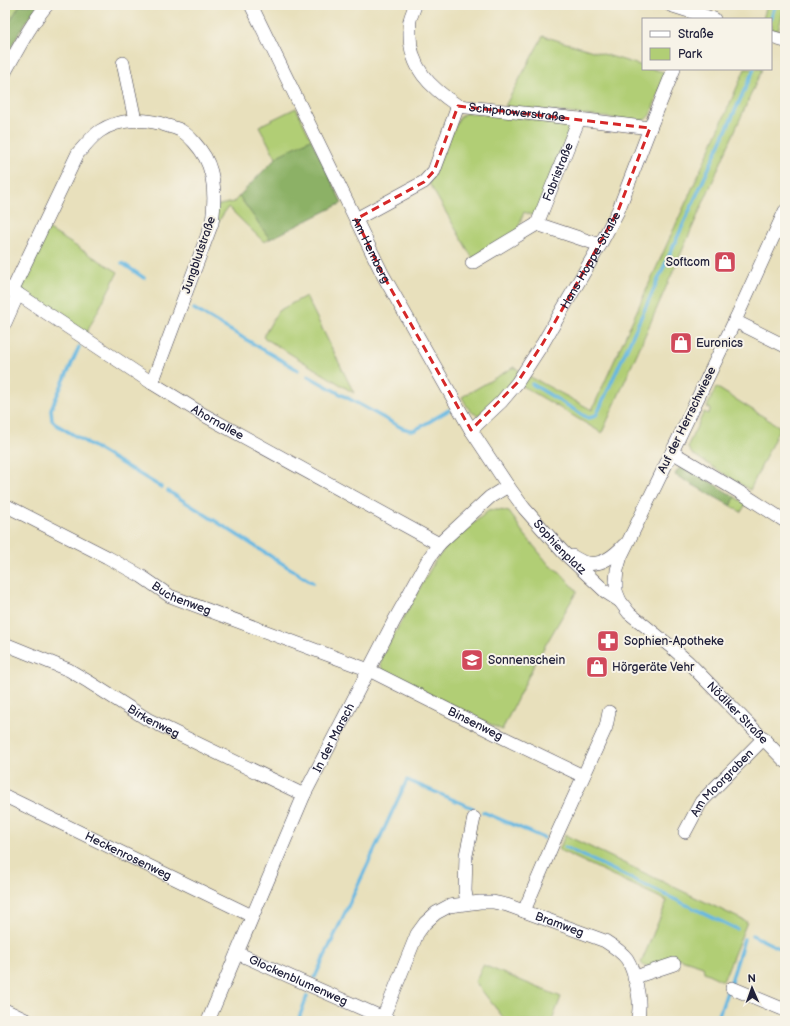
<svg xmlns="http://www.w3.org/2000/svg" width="790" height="1026" viewBox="0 0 790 1026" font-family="'Balsamiq Sans',sans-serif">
<rect width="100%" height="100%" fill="#f7f3e8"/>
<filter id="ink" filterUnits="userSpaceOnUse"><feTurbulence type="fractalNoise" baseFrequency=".025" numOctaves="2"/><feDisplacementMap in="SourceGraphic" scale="8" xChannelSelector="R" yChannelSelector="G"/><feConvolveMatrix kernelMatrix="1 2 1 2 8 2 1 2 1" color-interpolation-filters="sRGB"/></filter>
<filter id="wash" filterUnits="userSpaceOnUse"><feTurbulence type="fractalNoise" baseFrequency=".012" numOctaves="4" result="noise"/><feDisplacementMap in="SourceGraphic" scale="16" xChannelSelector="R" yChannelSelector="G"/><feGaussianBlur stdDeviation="0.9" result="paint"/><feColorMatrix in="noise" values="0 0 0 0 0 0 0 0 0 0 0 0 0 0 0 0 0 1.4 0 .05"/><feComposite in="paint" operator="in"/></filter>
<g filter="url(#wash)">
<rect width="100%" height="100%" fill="#e8e0bc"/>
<path fill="#b1ce75" stroke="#6a7858" d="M 5,5 L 20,5 L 5,29 Z
M 767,5 L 785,5 L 778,31 L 771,29 L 771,19 L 763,19 Z
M 543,36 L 643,66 L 643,69 L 653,69 L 667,73 L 650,115 L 645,120 L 639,121 L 505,106 Z
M 745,69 L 762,69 L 602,433 L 521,385 L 527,375 L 592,410 L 710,149 Z
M 296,108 L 311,139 L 276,158 L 259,126 Z
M 467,113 L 566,122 L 569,126 L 569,132 L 536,217 L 524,212 L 516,234 L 473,259 L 429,183 L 458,120 L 462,115 Z
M 239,196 L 270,239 L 264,242 L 228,207 L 207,239 L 214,206 L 234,202 Z
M 43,226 L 118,272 L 86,334 L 14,286 Z
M 306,296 L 354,393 L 263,337 L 278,311 Z
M 514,367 L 520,371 L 497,400 L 478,415 C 469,413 466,404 462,397 Z
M 716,387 L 780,427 L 750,490 L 692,454 L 688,448 L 689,443 L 704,412 L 708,414 L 711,409 L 707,407 Z
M 735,497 L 746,504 L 741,512 L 731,506 Z
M 493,510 L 500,510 L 509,512 L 515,520 L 521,530 L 550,566 L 560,572 L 577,591 L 535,663 L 502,730 L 383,671 L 381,665 L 381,658 L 435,561 L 447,546 L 488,511 Z
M 565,835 L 747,922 L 723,981 L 704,972 L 703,966 L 678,958 L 651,966 L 644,966 L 641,963 L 667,901 L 559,850 Z
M 483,965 L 561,997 L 552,1021 L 506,1021 L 475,982 Z"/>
<path fill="#8cb166" stroke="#576a50" d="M 20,5 L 38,5 L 20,31 L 5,59 L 5,29 Z
M 311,139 L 342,203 L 270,239 L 239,196 L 279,155 Z
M 683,467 L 687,468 L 735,497 L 731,506 L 675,475 C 677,470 678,468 683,467 Z"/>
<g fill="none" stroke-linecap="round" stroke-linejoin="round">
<path stroke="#66b8e2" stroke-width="3.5" d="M 771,19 L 775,5
M 122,263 L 144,278
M 194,309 L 298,370
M 79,347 L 51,409 L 52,420 L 57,425 L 161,487
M 308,376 L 402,428 L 410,430 L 415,430 L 449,410
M 532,384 L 588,418 L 593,417 L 597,414 L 754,69
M 168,491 L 313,583
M 483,812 L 544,838
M 565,847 L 737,929
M 752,935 L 785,951
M 315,977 L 407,780 L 473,808
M 730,985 L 744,939
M 298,1021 L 307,996
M 717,1021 L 728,989"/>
</g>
</g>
<g filter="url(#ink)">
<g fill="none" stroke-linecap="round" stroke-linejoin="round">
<g stroke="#403e4e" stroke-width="14">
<g id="minor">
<path id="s1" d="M 251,5 L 383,275 L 471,430 L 508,486 L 524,508 L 563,552 L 606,592 L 620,601"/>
<path id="s2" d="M 415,5 C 414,10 411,15 410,20 C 409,24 410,28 410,32 C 409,68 430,87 458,106 L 579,119 L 650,128"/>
<path d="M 670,5 L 714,19"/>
<path d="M 771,37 L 785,41"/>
<path d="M 123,63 L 135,120"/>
<path d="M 5,72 C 18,49 30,25 47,5"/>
<path id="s3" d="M 785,211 L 738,314 L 672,452 L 629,540 L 621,556 L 617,570 L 616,581 L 616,591 L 620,601 L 629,613 L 670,646 L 687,661 L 785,761"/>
<path d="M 356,219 L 424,182 L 434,171 L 458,106"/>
<path d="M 537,224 L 600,245"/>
<path id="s4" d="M 472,263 L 537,224 L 579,119"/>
<path id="s5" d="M 5,287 L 18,294 L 152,383 L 204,415 L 439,544"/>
<path d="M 12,291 L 78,153 C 85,146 91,137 100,131 C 120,118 146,118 168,126 C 172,127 176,128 180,130 C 189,135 200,148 205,157 C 216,177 215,201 212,223 L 152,383"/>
<path d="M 735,321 L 785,346"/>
<path d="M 5,323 L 18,294"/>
<path id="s6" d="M 471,430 L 501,402 L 517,383 L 543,343 L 600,245 L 618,211 L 650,128 L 674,69"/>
<path d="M 672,452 L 746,496 L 785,521"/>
<path id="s7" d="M 5,505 L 107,557 L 141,576 L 170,596 L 369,670 L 502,737 L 583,776"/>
<path d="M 572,556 C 575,558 579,560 583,562 C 600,568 614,556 624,545"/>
<path id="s8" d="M 5,644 L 69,670 L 89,682 L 147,719 L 304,795"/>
<path id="s9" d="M 5,796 L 252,916"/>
<path id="s10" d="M 685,832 L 701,802 L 764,738"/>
<path d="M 467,903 L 465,891 L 466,855 L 474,818"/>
<path d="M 524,911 L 557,834 L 606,727 L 609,712"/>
<path id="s11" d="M 237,953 L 390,1021"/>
<path d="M 634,978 L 644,974 L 674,964"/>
<path d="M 732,988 L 785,1010"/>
<path d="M 5,1010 L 28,1021"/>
<path id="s12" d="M 208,1021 L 304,795 L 394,621 L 429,558 L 439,544 L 490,497 L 508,486"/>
<path id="s13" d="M 381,1021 L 390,1001 L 417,934 L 425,923 L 436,913 L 449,906 L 480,902 L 493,902 L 507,905 L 605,941 C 613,946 621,951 627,959 C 634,970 640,996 639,1008 C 639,1013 638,1017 637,1021"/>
</g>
</g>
<use href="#minor" stroke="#fff" stroke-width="13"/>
</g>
</g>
<path fill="none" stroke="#d62828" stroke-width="3" stroke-dasharray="8 5" stroke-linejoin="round" d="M 458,106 L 650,128 L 618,211 L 543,343 L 517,383 L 471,430 L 383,275 L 356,219 L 424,182 L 434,171 Z"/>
<defs>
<g id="shop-square" transform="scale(1.15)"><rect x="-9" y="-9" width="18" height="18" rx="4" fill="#d1495b" stroke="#f7f3e8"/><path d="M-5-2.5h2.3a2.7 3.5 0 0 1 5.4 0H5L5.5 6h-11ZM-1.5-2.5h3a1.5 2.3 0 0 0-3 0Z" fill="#fff"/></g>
<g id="pharmacy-square" transform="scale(1.15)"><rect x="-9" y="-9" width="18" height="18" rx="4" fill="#d1495b" stroke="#f7f3e8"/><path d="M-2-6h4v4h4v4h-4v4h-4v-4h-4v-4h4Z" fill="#fff"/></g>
<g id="school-square" transform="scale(1.15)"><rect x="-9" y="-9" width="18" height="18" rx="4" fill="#d1495b" stroke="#f7f3e8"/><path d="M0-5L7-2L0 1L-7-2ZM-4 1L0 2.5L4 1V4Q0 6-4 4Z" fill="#fff"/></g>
</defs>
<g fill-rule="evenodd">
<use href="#shop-square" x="725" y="262"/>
<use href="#shop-square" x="681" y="343"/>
<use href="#pharmacy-square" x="608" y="641"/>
<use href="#school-square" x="472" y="660"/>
<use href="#shop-square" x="597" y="667"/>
</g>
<g text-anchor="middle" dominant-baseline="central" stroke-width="4" stroke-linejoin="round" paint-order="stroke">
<g font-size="12" fill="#22223b" stroke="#f7f3e8">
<text stroke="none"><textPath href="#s2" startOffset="180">Schiphowerstraße</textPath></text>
<text stroke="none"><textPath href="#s4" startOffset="132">Fabristraße</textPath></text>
<text stroke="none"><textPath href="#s1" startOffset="273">Am Hemberg</textPath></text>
<text transform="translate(199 255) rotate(-71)">Jungblutstraße</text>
<text stroke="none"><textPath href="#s6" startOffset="209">Hans-Hoppe-Straße</textPath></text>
<text transform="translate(687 420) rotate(-64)">Auf der Herrschwiese</text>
<text stroke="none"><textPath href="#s5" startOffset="252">Ahornallee</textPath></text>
<text stroke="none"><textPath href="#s1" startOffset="626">Sophienplatz</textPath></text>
<text stroke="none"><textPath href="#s7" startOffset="200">Buchenweg</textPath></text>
<text stroke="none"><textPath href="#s3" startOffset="591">Nödiker Straße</textPath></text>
<text stroke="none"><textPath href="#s8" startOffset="168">Birkenweg</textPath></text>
<text stroke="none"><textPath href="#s7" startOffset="520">Binsenweg</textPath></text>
<text stroke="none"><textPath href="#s12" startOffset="310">In der Marsch</textPath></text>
<text stroke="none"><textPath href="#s10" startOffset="62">Am Moorgraben</textPath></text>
<text stroke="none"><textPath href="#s9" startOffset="137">Heckenrosenweg</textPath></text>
<text stroke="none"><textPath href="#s13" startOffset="252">Bramweg</textPath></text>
<text stroke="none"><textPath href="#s11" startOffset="67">Glockenblumenweg</textPath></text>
</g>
<g font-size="12" fill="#22223b" stroke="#f7f3e8" text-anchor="start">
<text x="710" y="262" text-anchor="end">Softcom</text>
<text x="696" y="343">Euronics</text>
<text x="624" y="641">Sophien-Apotheke</text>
<text x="488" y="660">Sonnenschein</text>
<text x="612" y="667">Hörgeräte Vehr</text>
</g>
</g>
<rect width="790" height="1026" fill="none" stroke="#f7f3e8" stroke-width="20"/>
<rect x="642" y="18" width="130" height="52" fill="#f7f3e8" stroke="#a29fa3"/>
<rect x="650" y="31" width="20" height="6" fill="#ffffff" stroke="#a29fa3"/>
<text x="678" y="38" font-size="12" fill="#22223b">Straße</text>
<rect x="650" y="48" width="20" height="12" fill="#b1ce75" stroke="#a29fa3"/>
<text x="678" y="58" font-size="12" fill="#22223b">Park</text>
<g transform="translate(752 988) rotate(358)" stroke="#f7f3e8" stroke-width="3" paint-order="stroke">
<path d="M0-3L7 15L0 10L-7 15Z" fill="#22223b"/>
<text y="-6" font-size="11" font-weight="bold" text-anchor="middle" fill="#22223b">N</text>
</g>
</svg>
